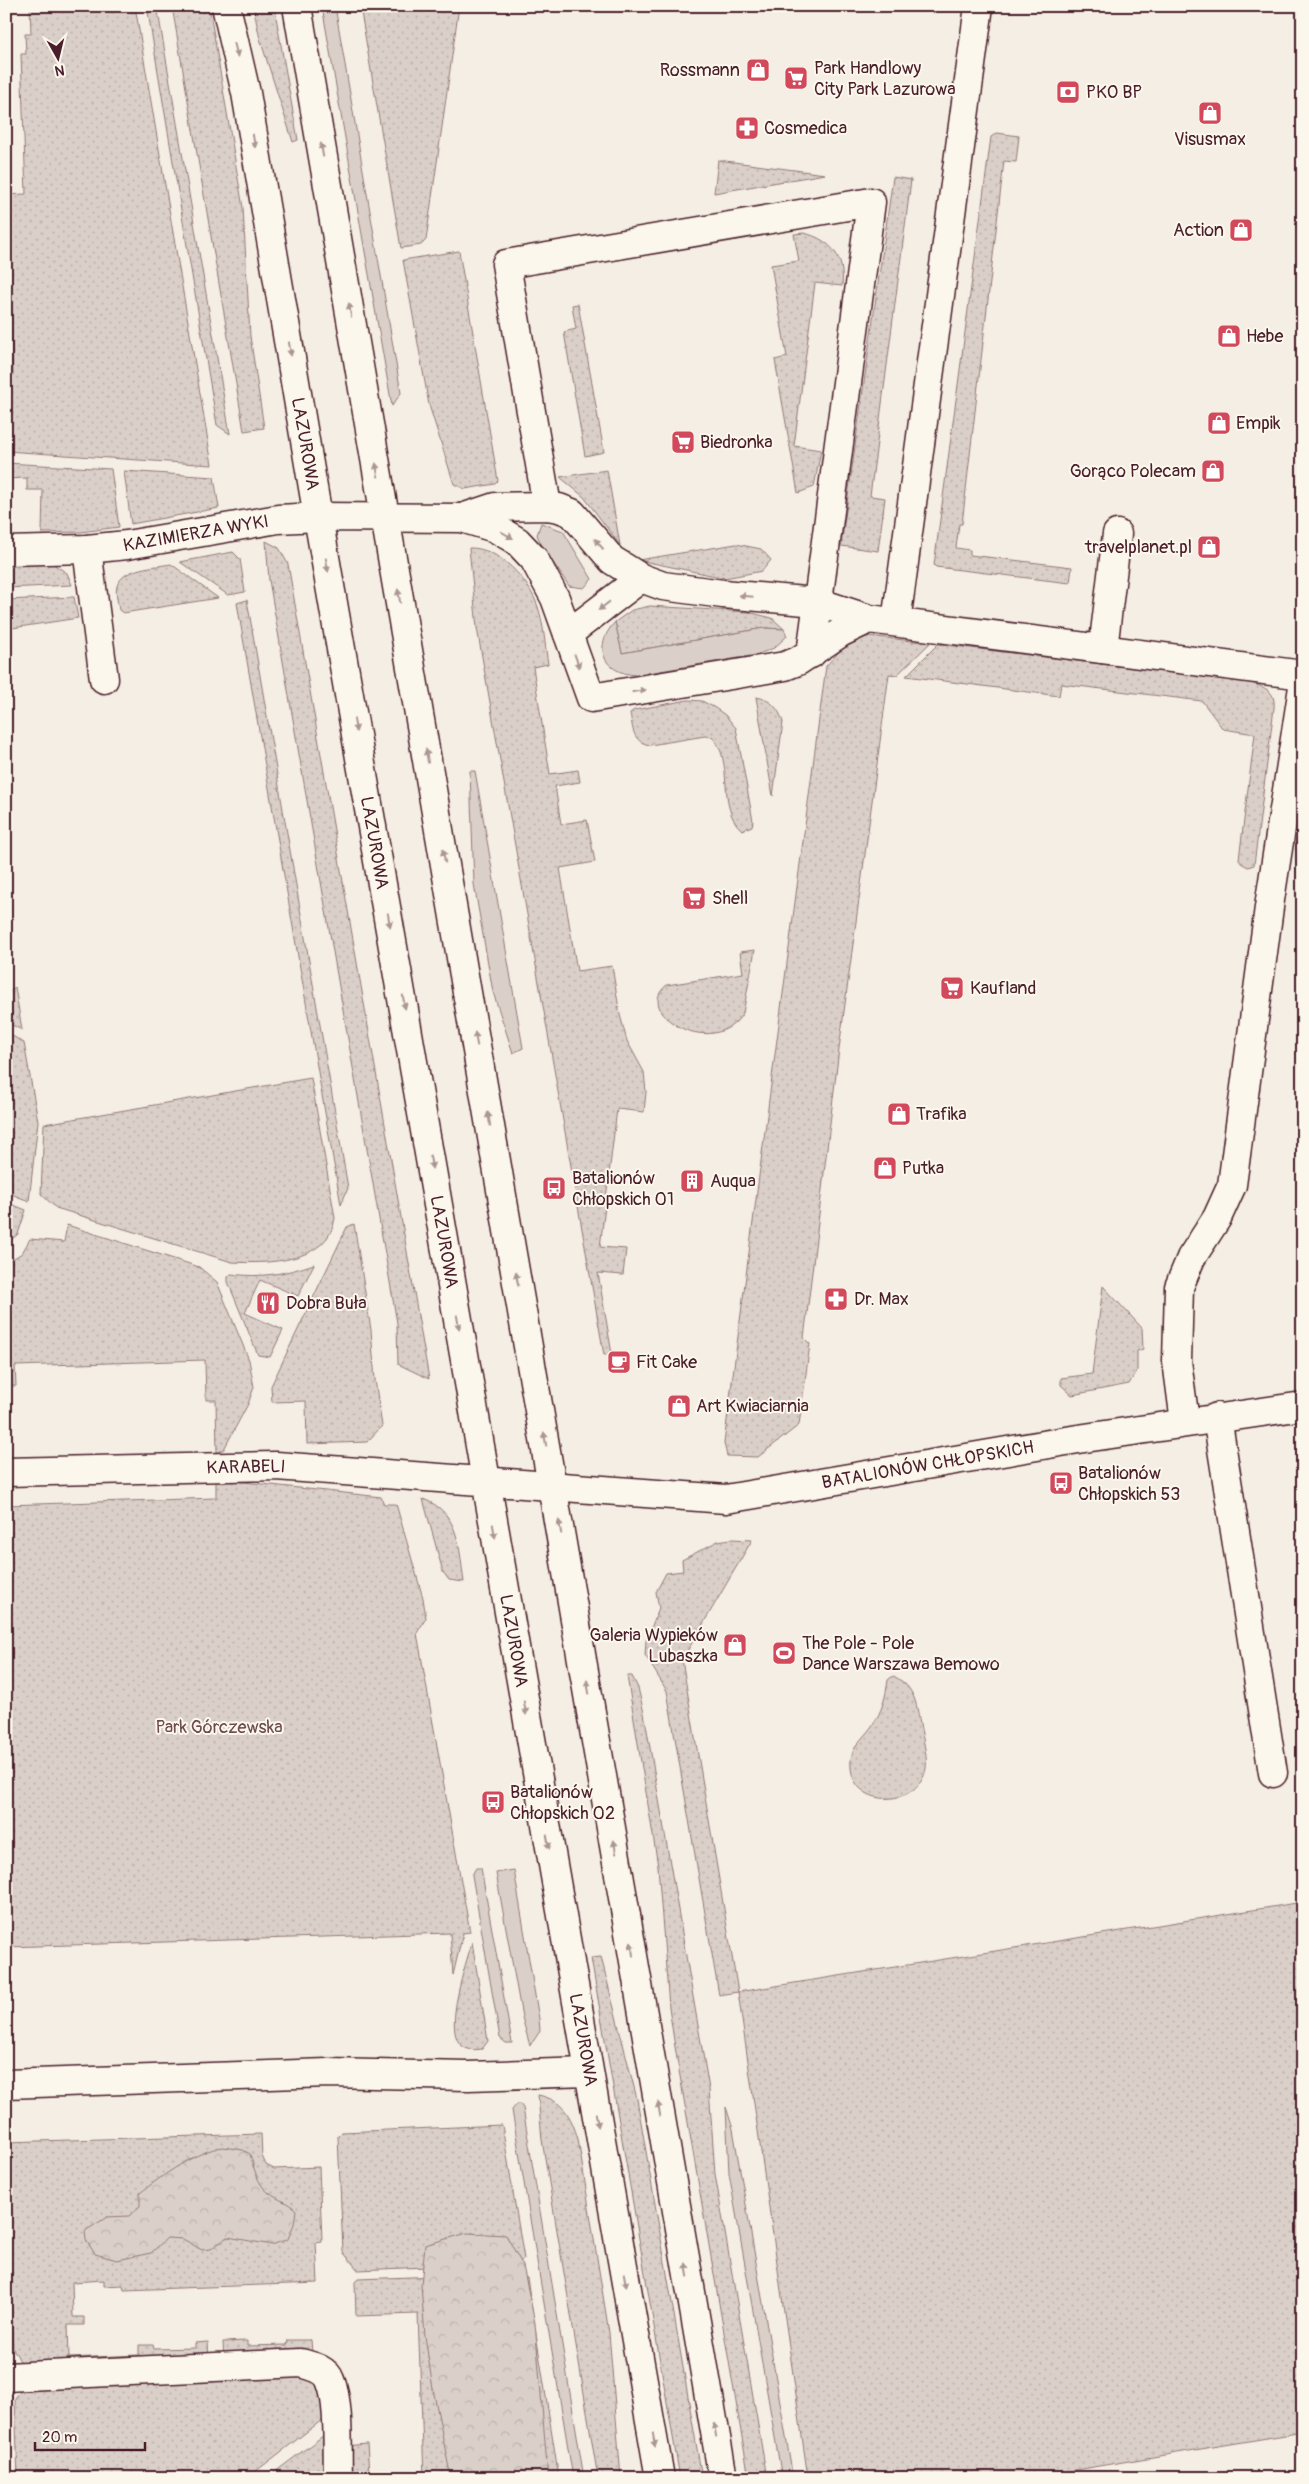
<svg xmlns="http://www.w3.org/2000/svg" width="1309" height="2484" viewBox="0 0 1309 2484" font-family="Pangolin,sans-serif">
<defs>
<pattern id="grass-dots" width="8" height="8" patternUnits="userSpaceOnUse" patternTransform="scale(1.25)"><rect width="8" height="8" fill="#dbd0c9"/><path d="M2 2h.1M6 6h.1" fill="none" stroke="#bdb2ad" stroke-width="1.8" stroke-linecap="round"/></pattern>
<pattern id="forest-crowns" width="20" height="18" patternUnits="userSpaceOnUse" patternTransform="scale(1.25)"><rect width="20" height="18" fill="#dbd0c9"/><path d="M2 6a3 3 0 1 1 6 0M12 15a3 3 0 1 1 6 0" fill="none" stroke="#bdb2ad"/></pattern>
</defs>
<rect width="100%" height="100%" fill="#f4eee4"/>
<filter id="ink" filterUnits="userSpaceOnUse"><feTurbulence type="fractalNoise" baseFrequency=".02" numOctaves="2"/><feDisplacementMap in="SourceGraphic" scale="10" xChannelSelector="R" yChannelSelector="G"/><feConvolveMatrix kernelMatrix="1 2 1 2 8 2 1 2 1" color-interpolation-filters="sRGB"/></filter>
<g filter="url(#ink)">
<path fill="url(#grass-dots)" stroke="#92787a" d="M 30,6 L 135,6 L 212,465 L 6,451 L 6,376 L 13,376 L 6,195 L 26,194 L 21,54 L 26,54 L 25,34 L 31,34 Z
M 147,6 L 157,6 L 230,434 L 217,425 Z
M 172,6 L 209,6 L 243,208 L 250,336 L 264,428 L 244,431 Z
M 253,6 L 274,6 L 298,140 L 293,142 L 260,39 Z
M 360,6 L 459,6 L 426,240 L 421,245 L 401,248 Z
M 997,133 L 1019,136 L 1016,162 L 1004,161 L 962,524 L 959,524 L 956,548 L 970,550 L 970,555 L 1072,567 L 1070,583 L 936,567 L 934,565 L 991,137 Z
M 718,160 L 825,174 L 714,193 Z
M 893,177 L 911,180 L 870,496 L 885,498 L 878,551 L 841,546 Z
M 804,233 C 832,240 845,258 842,286 L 815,283 L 794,446 L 821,450 L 814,487 L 798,493 L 775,360 L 787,357 L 771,265 L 799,261 L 794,234 Z
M 459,251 L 498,481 L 495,484 L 465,489 L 454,484 L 429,405 L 403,260 Z
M 578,304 L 604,452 L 585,456 L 564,332 L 576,329 L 572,305 Z
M 6,463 L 111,469 L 119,527 L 81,532 L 42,533 L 43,490 L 27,490 L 27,478 L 6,479 Z
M 607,470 L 620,545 L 584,497 L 560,477 Z
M 124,471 L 214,477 L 219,508 L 131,524 Z
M 266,541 L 279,548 L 288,564 L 429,1379 L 398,1364 L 397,1323 L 269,580 Z
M 736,544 L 761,549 L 771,560 L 762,571 L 725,578 L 638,560 Z
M 469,548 C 499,547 529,580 538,607 C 544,625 545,646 548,664 L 533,667 L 550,774 L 578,770 L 580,782 L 555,786 L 561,824 L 587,820 L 595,862 L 560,868 L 577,971 L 612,966 L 620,1015 L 627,1041 L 644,1072 L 646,1092 L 644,1112 L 617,1109 L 600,1247 L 626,1249 L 623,1275 L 598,1273 L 612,1354 L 604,1355 L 477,628 Z
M 233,552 L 240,559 L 245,592 L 228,595 L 180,562 Z
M 50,562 L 67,573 L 72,585 L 6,588 L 6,563 Z
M 171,564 L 218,598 L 123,613 L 119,610 C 118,603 115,593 117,586 C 123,567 155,567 171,564 Z
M 74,597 L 78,618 L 6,629 L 6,600 Z
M 247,600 L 348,1188 L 341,1205 L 237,603 Z
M 650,606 L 748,612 L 772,618 L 784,629 L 764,628 L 622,653 L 615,622 L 632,610 Z
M 868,636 L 930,643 L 897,675 L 889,674 L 839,1049 L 804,1338 L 810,1344 L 799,1425 L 758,1457 L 727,1456 L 724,1443 L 826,666 L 845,645 Z
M 938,644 L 1248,682 C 1263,687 1276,689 1274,708 L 1254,865 L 1248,867 L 1241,863 L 1239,859 L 1255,734 L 1223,729 L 1202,701 L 1061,684 L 1059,696 L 906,676 Z
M 756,697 C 771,699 779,709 783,722 L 773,796 Z
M 688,700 L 702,701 L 715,708 L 725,715 L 736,728 L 753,821 L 752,826 L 742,830 C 716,808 735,760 712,737 L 705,736 L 650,745 C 632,742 633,728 630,713 L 634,710 Z
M 755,950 L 743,1013 C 713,1062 631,1012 667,985 L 743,973 L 740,952 Z
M 15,987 L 22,1030 L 6,1022 L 6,995 Z
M 6,1032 L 24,1043 L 38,1121 L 29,1201 L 6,1192 Z
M 311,1078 L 335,1218 C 329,1263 267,1264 232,1262 L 56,1208 L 41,1194 L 44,1124 Z
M 6,1202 L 26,1210 L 18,1234 L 6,1244 Z
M 354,1224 L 371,1330 L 375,1380 L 382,1426 L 367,1442 L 307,1444 L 306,1401 L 272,1402 L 271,1386 L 347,1227 Z
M 67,1225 L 199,1267 L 217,1282 L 249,1360 L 254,1387 L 248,1404 L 224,1449 L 217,1453 L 216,1400 L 206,1400 L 205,1360 L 15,1366 L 16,1386 L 6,1386 L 6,1263 L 22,1253 L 30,1239 L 64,1242 Z
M 314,1264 L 298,1296 L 260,1280 L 245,1313 L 283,1330 L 270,1357 L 258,1355 L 228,1282 L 228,1277 L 231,1274 C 261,1278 285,1274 314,1264 Z
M 1103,1286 L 1142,1328 L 1143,1349 L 1137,1351 L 1137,1370 L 1129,1384 L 1072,1395 L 1061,1385 L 1061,1378 L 1092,1374 Z
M 216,1479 L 381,1497 L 384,1504 L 396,1504 L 423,1598 L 426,1618 L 417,1633 L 470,1932 L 463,1933 L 453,1975 L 450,1933 L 6,1947 L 6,1505 L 216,1498 Z
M 423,1499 C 460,1512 459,1549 464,1582 L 449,1580 L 443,1572 Z
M 731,1539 L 752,1540 L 682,1660 L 738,1992 L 1303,1902 L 1303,2432 L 1027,2478 L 808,2478 L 738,1992 L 719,1995 L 667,1691 L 645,1655 L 646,1641 L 659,1608 L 656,1592 L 666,1573 L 683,1571 L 682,1560 L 718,1541 Z
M 627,1676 L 632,1676 L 638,1688 L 644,1713 L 709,2089 L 715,2174 L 767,2478 L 749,2478 L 675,2047 L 669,2007 L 658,1866 Z
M 893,1676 C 912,1685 916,1699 919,1719 C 921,1732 928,1755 926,1768 C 920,1807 855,1810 851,1768 C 849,1748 861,1741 872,1726 C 882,1712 886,1696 888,1680 Z
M 472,1942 L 488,2041 L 482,2049 C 474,2050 467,2051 460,2044 C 444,2027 466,1964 472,1942 Z
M 601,1957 L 637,2099 L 702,2478 L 680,2478 L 591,1958 Z
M 538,2095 C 563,2100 571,2116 578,2139 L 609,2333 L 621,2478 L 598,2478 L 542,2140 Z
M 502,2125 L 524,2259 L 518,2263 L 358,2270 L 343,2252 L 338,2136 L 342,2132 Z
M 261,2134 L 262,2156 L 266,2165 L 274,2169 L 319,2167 L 322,2241 L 316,2242 L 318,2283 L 124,2290 L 123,2285 L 104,2286 L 104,2280 L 72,2282 L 73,2317 L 84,2317 L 84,2325 L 68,2325 L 69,2358 L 139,2355 L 139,2345 L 153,2345 L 154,2349 L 195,2348 L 195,2343 L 208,2342 L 209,2361 L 21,2363 L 13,2348 L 6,2225 L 6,2142 Z
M 519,2273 L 527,2278 L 559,2478 L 424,2478 L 418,2314 L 356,2316 L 355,2282 L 358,2279 Z
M 288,2340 L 311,2340 L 312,2352 L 224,2361 L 223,2342 L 247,2341 L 247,2346 L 287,2345 Z
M 314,2376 L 331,2413 L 255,2472 L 259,2478 L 18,2478 L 15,2398 L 27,2383 Z
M 332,2429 L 334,2478 L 267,2478 Z
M 367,2444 L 369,2473 L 364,2473 L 364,2478 L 348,2478 L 346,2446 Z"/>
<path fill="url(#forest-crowns)" stroke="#92787a" d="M 223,2147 L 243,2150 L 250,2154 C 254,2168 257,2184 269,2193 C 278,2200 288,2202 296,2210 L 294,2224 L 288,2239 L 272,2245 L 228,2237 L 211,2249 L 202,2250 L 183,2239 L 167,2238 L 151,2253 L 117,2260 L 95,2254 L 86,2240 L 85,2231 L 107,2217 L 129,2216 L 140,2206 L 140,2193 C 162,2176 196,2151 223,2147 Z
M 467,2233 L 506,2235 L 523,2266 L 535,2323 L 548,2478 L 451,2478 L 433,2389 L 425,2336 L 421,2285 L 425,2245 Z"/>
<path fill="#dbd0c9" stroke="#92787a" d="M 322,6 L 335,6 L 401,393 L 392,406 Z
M 541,523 L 563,531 L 592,579 L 584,588 L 569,586 L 542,546 L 537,535 Z
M 615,622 L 622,653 L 764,628 L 784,629 L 787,636 L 774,648 L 756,655 L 636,675 C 603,673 592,647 615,622 Z
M 470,771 L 475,771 L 523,1048 L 513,1053 L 493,992 L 474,884 Z
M 476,1868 L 481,1868 L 512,2043 L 506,2043 L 500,2038 L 472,1875 Z
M 514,1870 L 539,2019 L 540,2031 L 530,2046 L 522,2017 L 496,1873 Z
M 517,2104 L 520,2104 L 523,2108 L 584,2478 L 573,2478 L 512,2110 Z
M 726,2107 L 733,2129 L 793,2478 L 782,2478 L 729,2173 Z"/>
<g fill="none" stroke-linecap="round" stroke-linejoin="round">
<g stroke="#4a1f2b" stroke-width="31">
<g id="minor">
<path d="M 547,506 L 506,264 L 871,202 L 811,654"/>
<path d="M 462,518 L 495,507 L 547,506 L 559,508 L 572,513 L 612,560 L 641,578 L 663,586 L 723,594 L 817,602 L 869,619 L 1303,675"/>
<path d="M 87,549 L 104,679"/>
<path id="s1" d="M 6,551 L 87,549 L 127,545 L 278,519 L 318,517 L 462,518 L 495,528 L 517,541 L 534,559 L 555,598 L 591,698 L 785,666 L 798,661 L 840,633 L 869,619"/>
<path d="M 896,622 L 979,6"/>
<path d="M 568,634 L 641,578"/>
<path d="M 1103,649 L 1117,534"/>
<path d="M 1217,1417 L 1273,1773"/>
<path d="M 1185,1422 L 1177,1361 L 1179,1287 L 1191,1258 L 1217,1218 L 1232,1185 L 1270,900 L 1303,687"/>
<path id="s2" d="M 6,1472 L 276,1466 L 726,1499 L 1078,1439 L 1303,1406"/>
<path d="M 6,2084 L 328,2073 L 468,2076 L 588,2072"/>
<path d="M 6,2377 L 301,2363 C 312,2366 326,2369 330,2380 C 340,2402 337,2452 338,2478"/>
</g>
</g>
<g stroke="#4a1f2b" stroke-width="31">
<g id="major">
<path id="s3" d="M 226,6 L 246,93 L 318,517 L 660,2478"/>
<path d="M 297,6 L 723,2478"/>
</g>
</g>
<use href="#minor" stroke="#fbf7ec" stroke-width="28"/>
<use href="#major" stroke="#fbf7ec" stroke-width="28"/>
</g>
<defs><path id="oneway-solid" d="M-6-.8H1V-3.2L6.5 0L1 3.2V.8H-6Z" transform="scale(1.25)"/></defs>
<g fill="#ab9695">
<use href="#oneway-solid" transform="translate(236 50) rotate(77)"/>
<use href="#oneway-solid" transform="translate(254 141) rotate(80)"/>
<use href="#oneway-solid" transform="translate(322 150) rotate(-100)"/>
<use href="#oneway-solid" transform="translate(350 310) rotate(-100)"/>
<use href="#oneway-solid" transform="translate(290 349) rotate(81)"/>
<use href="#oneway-solid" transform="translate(377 470) rotate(-100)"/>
<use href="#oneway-solid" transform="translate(507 535) rotate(30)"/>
<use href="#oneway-solid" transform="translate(599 544) rotate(-130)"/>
<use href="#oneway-solid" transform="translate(327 565) rotate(80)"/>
<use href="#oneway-solid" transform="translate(399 596) rotate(-100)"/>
<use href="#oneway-solid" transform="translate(746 596) rotate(-175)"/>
<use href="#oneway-solid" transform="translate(604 606) rotate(142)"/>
<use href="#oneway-solid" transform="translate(577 661) rotate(70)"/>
<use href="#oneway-solid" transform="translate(639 691) rotate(-9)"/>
<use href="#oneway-solid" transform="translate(355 725) rotate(80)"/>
<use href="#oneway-solid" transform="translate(427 756) rotate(-99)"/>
<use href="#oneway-solid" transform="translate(444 856) rotate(-100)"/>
<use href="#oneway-solid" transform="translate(389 920) rotate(80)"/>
<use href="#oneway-solid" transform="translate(404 1002) rotate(80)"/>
<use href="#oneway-solid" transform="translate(476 1039) rotate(-100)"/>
<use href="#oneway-solid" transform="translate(489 1119) rotate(-100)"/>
<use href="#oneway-solid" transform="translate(431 1162) rotate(80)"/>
<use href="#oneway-solid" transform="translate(517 1279) rotate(-100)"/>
<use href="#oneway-solid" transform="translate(458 1322) rotate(80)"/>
<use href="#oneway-solid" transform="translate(545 1439) rotate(-100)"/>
<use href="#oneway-solid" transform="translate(560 1527) rotate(-100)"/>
<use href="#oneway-solid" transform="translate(494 1531) rotate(80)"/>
<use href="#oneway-solid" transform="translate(588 1687) rotate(-100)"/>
<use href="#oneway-solid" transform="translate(525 1708) rotate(80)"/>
<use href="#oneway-solid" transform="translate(548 1842) rotate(80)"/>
<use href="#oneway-solid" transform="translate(615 1847) rotate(-100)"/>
<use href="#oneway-solid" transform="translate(632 1949) rotate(-99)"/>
<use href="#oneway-solid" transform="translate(659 2109) rotate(-100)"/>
<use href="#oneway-solid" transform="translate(597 2120) rotate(80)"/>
<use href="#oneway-solid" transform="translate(687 2270) rotate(-100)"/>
<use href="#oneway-solid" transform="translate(625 2280) rotate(80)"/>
<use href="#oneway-solid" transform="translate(715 2430) rotate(-100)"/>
<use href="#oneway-solid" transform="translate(654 2440) rotate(80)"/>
</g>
</g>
<defs>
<g id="shop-square" transform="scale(1.25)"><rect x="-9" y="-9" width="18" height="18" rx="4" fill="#d1495b" stroke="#fbf7ec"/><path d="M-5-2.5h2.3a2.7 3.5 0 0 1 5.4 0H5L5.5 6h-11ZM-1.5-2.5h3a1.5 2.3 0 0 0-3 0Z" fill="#fff"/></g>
<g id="supermarket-square" transform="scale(1.25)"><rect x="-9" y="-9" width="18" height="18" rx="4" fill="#d1495b" stroke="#fbf7ec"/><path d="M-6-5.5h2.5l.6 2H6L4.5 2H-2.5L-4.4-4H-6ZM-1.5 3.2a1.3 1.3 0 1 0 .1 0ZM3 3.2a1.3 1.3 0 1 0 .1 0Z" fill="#fff"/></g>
<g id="bank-square" transform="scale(1.25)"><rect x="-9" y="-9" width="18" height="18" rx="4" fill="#d1495b" stroke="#fbf7ec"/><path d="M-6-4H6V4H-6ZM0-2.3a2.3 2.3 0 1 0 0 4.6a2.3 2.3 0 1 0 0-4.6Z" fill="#fff"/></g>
<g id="pharmacy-square" transform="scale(1.25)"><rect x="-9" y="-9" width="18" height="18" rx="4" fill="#d1495b" stroke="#fbf7ec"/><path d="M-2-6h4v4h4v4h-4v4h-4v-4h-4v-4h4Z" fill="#fff"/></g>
<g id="building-square" transform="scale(1.25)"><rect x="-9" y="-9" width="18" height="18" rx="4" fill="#d1495b" stroke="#fbf7ec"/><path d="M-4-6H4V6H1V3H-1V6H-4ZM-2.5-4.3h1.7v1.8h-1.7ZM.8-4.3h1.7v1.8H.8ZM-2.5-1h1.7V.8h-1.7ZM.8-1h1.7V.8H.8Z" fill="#fff"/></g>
<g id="bus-square" transform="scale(1.25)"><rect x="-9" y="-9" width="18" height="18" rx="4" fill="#d1495b" stroke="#fbf7ec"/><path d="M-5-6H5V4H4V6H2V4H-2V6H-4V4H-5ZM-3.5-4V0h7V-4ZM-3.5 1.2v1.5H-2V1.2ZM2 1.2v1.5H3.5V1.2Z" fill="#fff"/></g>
<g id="restaurant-square" transform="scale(1.25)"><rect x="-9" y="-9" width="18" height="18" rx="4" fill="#d1495b" stroke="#fbf7ec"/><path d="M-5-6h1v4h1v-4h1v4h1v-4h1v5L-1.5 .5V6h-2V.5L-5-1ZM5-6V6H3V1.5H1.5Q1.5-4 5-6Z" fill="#fff"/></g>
<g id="cafe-square" transform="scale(1.25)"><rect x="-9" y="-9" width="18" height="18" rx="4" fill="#d1495b" stroke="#fbf7ec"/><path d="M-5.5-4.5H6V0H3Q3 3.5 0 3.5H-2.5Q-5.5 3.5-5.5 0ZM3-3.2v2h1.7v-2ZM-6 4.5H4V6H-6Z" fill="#fff"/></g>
<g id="stadium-square" transform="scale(1.25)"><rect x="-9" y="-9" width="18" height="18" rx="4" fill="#d1495b" stroke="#fbf7ec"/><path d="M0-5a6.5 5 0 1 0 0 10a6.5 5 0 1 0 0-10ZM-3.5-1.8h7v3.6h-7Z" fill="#fff"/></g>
</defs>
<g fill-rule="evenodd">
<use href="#shop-square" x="758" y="70"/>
<use href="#supermarket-square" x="796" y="78"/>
<use href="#bank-square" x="1068" y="92"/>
<use href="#shop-square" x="1210" y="113"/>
<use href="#pharmacy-square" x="747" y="128"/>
<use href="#shop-square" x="1241" y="230"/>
<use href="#shop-square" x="1229" y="336"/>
<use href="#shop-square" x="1219" y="423"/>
<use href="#supermarket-square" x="683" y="442"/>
<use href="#shop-square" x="1213" y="471"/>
<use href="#shop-square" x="1209" y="547"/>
<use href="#supermarket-square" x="694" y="898"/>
<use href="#supermarket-square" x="952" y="988"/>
<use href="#shop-square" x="899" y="1114"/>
<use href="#shop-square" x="885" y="1168"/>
<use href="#building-square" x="692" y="1181"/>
<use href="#bus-square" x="554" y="1188"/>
<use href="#pharmacy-square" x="836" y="1299"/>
<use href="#restaurant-square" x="268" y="1303"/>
<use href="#cafe-square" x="619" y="1362"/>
<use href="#shop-square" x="679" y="1406"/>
<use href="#bus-square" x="1061" y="1483"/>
<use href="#shop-square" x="735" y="1645"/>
<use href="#stadium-square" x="784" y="1653"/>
<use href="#bus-square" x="493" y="1802"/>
</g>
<g text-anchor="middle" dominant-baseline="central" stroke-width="4" stroke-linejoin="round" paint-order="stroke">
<g font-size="18" fill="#4a1f2b" stroke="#fbf7ec" text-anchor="start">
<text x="814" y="68">Park Handlowy<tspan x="814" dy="21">City Park Lazurowa</tspan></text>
<text x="740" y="70" text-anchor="end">Rossmann</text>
<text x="1086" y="92">PKO BP</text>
<text x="764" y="128">Cosmedica</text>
<text x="1210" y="139" text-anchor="middle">Visusmax</text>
<text x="1224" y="230" text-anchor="end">Action</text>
<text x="1246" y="336">Hebe</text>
<text x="1236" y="423">Empik</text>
<text x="700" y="442">Biedronka</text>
<text x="1196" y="471" text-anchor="end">Gorąco Polecam</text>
<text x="1192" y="547" text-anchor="end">travelplanet.pl</text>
<text x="712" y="898">Shell</text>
<text x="970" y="988">Kaufland</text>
<text x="916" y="1114">Trafika</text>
<text x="902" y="1168">Putka</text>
<text x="572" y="1178">Batalionów<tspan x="572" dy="21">Chłopskich 01</tspan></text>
<text x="710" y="1181">Auqua</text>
<text x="854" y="1299">Dr. Max</text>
<text x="286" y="1303">Dobra Buła</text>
<text x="636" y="1362">Fit Cake</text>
<text x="696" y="1406">Art Kwiaciarnia</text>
<text x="1078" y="1473">Batalionów<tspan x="1078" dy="21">Chłopskich 53</tspan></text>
<text x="718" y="1635" text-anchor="end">Galeria Wypieków<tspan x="718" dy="21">Lubaszka</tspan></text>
<text x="802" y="1643">The Pole - Pole<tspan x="802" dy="21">Dance Warszawa Bemowo</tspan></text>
<text x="510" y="1792">Batalionów<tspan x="510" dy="21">Chłopskich 02</tspan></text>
</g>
<g font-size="18" fill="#4a1f2b" stroke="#fbf7ec">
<text stroke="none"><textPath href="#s3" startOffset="445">LAZUROWA</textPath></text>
<text stroke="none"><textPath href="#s1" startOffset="191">KAZIMIERZA WYKI</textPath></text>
<text stroke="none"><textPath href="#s3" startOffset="850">LAZUROWA</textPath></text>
<text stroke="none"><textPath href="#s3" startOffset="1255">LAZUROWA</textPath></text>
<text stroke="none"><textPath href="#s2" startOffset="926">BATALIONÓW CHŁOPSKICH</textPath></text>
<text stroke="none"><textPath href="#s2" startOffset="240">KARABELI</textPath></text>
<text stroke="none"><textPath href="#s3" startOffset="1660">LAZUROWA</textPath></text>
<text stroke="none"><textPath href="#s3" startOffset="2065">LAZUROWA</textPath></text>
</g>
<g font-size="18" fill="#6e4b52" stroke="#fbf7ec">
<text x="219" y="1727">Park Górczewska</text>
</g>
</g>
<rect width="1309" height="2484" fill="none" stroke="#fbf7ec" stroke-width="25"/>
<rect x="12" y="12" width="1284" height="2459" fill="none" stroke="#4a1f2b" stroke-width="2" filter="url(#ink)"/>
<g transform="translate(58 58) rotate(172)" stroke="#fbf7ec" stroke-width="4" paint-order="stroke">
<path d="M0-4L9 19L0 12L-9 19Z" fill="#4a1f2b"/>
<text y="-8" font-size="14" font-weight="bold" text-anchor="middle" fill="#4a1f2b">N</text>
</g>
<path d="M35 2442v8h110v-8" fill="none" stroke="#4a1f2b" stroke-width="2.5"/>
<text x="42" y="2442" font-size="15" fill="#4a1f2b" stroke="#fbf7ec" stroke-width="4" paint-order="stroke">20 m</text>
</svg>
